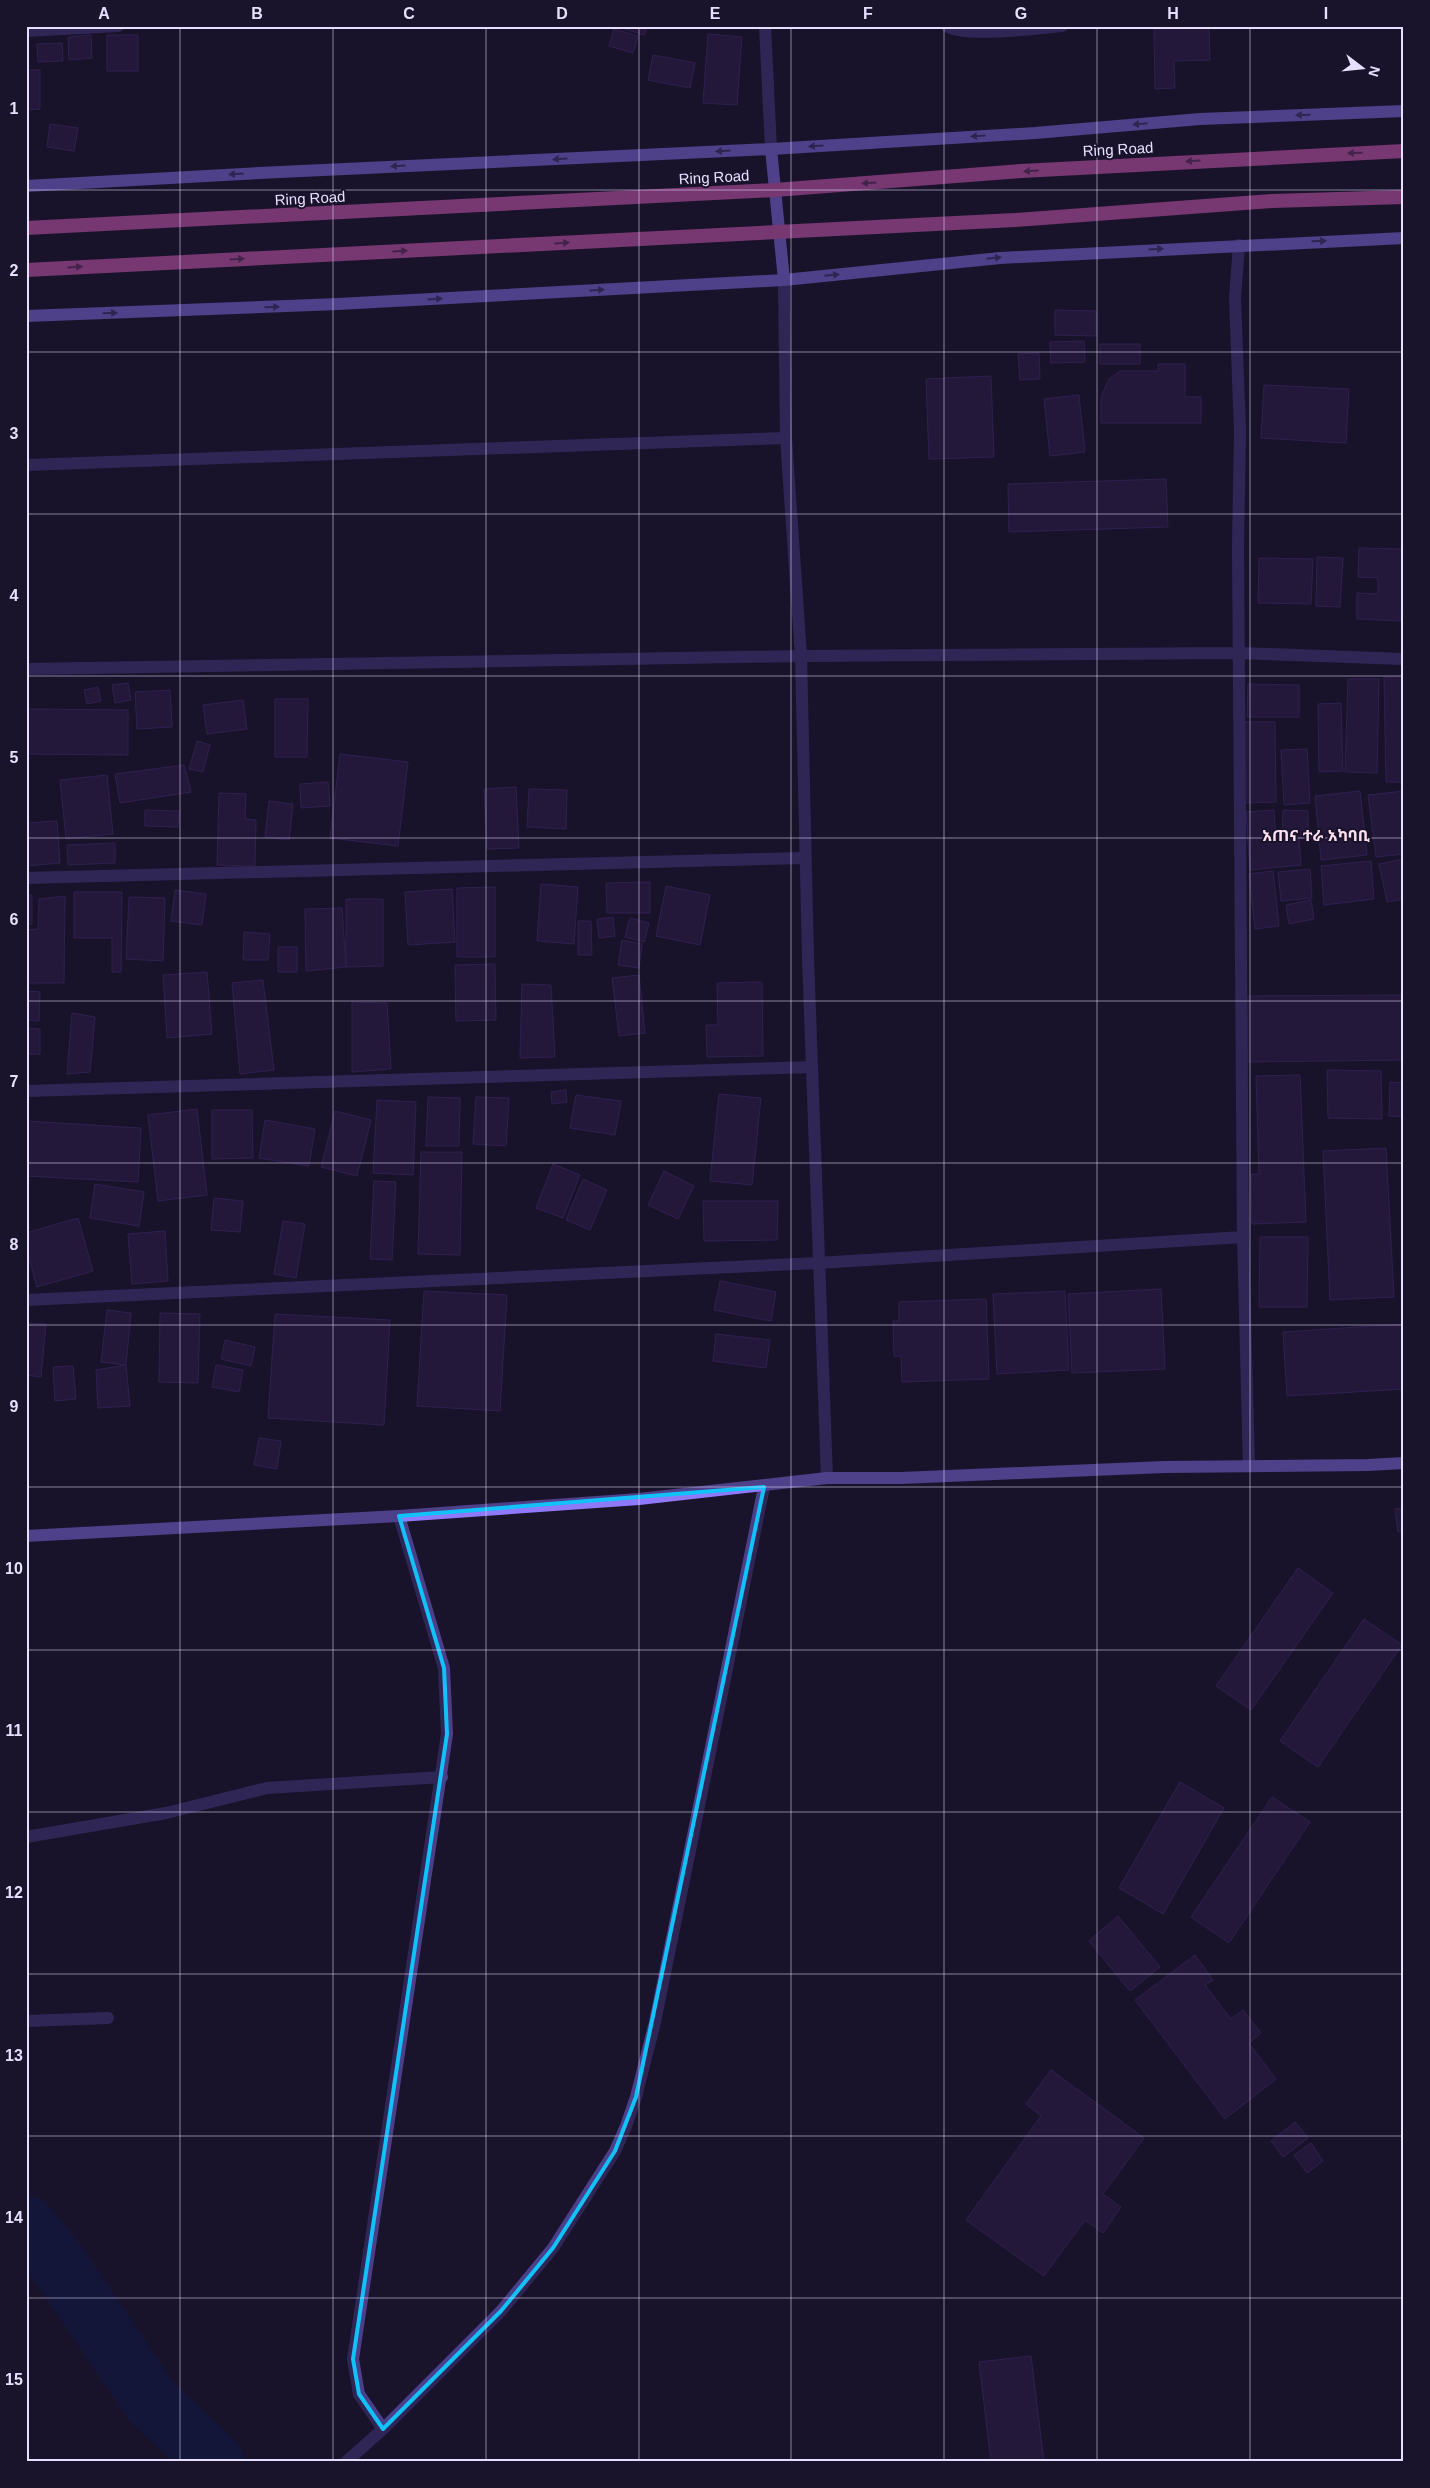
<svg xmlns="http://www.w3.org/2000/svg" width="1430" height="2488" viewBox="0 0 1430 2488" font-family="Arial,'Noto Sans Ethiopic',sans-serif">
<rect width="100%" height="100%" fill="#1a132c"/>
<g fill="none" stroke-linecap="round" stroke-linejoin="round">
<path stroke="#0d1b4b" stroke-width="58" d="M 26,2224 L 55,2259 L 150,2400 L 215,2462"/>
</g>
<path fill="#2f1f4d" stroke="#493278" d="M 615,26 L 647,26 L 644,35 Z
M 1209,28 L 1210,60 L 1174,61 L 1175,88 L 1155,89 L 1154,29 Z
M 614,29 L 638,36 L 633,53 L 609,46 Z
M 708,34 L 742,37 L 737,105 L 703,103 Z
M 91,35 L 92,58 L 69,60 L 68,37 Z
M 107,35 L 138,35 L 138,71 L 107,71 Z
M 62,43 L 63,61 L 38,62 L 37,44 Z
M 653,55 L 695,63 L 690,88 L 648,80 Z
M 26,70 L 40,70 L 40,109 L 26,110 Z
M 50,124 L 78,128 L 74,151 L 47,147 Z
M 1055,310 L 1096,311 L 1096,336 L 1055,335 Z
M 1084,341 L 1085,362 L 1051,363 L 1050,342 Z
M 1100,344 L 1140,344 L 1140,364 L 1100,364 Z
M 1039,353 L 1040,379 L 1020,380 L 1018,354 Z
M 1158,364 L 1185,364 L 1185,397 L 1201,397 L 1201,423 L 1101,423 L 1101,397 L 1109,379 L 1120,371 L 1158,371 Z
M 991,376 L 994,457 L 929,459 L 926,379 Z
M 1264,385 L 1349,389 L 1346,443 L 1261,438 Z
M 1079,395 L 1085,452 L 1050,456 L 1044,399 Z
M 1166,479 L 1168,527 L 1009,532 L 1008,484 Z
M 1359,548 L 1404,549 L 1401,621 L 1357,619 L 1357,593 L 1378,594 L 1378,578 L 1358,577 Z
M 1317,557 L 1343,558 L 1340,607 L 1316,606 Z
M 1259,558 L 1313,559 L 1311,604 L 1258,603 Z
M 1384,677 L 1404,677 L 1404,782 L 1386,782 Z
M 1348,679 L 1379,679 L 1377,773 L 1345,772 Z
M 128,683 L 131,700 L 115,703 L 112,685 Z
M 1248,684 L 1299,685 L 1299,717 L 1247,717 Z
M 98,687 L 101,701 L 87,704 L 84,690 Z
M 170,690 L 172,727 L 137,729 L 135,692 Z
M 275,699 L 308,699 L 307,757 L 275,757 Z
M 243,700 L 247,729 L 207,734 L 203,705 Z
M 1341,703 L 1343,771 L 1319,772 L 1318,704 Z
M 26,709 L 128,710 L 128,755 L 26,754 Z
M 1242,722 L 1275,722 L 1276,802 L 1243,803 Z
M 197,741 L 210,745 L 203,772 L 189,769 Z
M 1307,749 L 1310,803 L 1284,805 L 1281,750 Z
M 340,754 L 408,762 L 398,846 L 330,838 Z
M 184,765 L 191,792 L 120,803 L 115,774 Z
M 107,775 L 113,834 L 66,839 L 60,780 Z
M 328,782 L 330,806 L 301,808 L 300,784 Z
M 516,787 L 519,848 L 487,849 L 484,789 Z
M 529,789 L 567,790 L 566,829 L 527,827 Z
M 1360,791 L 1367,855 L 1321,860 L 1315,796 Z
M 1404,791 L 1404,854 L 1376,857 L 1368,795 Z
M 219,793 L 246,794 L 245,819 L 256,820 L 255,866 L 217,865 Z
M 269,801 L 293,804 L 289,840 L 265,837 Z
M 145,810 L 179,811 L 178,827 L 145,826 Z
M 1274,810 L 1276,842 L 1299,839 L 1301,865 L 1250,870 L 1246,812 Z
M 1283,810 L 1308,811 L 1308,838 L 1282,837 Z
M 57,821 L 60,863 L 26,866 L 26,823 Z
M 115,843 L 115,863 L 68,865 L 67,845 Z
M 1404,859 L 1404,899 L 1387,902 L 1379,864 Z
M 1371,861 L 1374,899 L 1324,905 L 1321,866 Z
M 1310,869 L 1312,898 L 1281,901 L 1278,872 Z
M 1273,871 L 1279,926 L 1255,929 L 1249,874 Z
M 650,882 L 650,913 L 607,913 L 606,883 Z
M 541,884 L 578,887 L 574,944 L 537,941 Z
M 666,886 L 710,895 L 700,945 L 656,936 Z
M 495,887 L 495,957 L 457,957 L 457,888 Z
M 452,889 L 455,942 L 408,945 L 405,892 Z
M 175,890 L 206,894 L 202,925 L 171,921 Z
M 74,892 L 122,892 L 121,972 L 112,972 L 112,938 L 74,938 Z
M 26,895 L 32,895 L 32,924 L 26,924 Z
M 65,896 L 64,983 L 26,983 L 26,930 L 38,929 L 39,899 Z
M 129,897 L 165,898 L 163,961 L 126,959 Z
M 346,899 L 383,899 L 383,966 L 346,967 Z
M 1311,900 L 1314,919 L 1289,924 L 1286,905 Z
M 342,908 L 346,967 L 306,971 L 305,909 Z
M 613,917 L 615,936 L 599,938 L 597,919 Z
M 630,918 L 649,923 L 644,942 L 625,937 Z
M 578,921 L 591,921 L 592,955 L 578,955 Z
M 244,932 L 270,934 L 268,960 L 243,960 Z
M 622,940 L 642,944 L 639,968 L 618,965 Z
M 278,947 L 297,947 L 297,972 L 278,972 Z
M 495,964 L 496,1020 L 456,1021 L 455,965 Z
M 207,972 L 212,1034 L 167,1038 L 163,975 Z
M 639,975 L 645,1033 L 619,1036 L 612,978 Z
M 263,980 L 274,1070 L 240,1074 L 232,983 Z
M 762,982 L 763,1056 L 707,1057 L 706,1025 L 718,1025 L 717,983 Z
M 522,984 L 551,985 L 555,1057 L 520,1058 Z
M 26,991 L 40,992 L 39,1021 L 26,1020 Z
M 1404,995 L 1404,1060 L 1246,1062 L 1245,996 Z
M 352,1002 L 387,1003 L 391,1069 L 352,1072 Z
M 72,1013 L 95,1017 L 90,1072 L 67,1074 Z
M 26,1028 L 40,1029 L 40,1054 L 26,1054 Z
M 1327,1070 L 1381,1071 L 1382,1119 L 1328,1118 Z
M 1300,1075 L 1306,1222 L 1252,1224 L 1251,1174 L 1259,1174 L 1256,1076 Z
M 1390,1082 L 1404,1083 L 1404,1117 L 1389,1116 Z
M 566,1090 L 567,1102 L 552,1104 L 551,1092 Z
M 719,1094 L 761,1098 L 752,1185 L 710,1181 Z
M 576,1095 L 621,1101 L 615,1135 L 570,1128 Z
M 428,1097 L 460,1098 L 459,1146 L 426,1146 Z
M 476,1097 L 509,1098 L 506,1146 L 473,1144 Z
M 377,1100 L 416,1102 L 413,1175 L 373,1173 Z
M 197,1109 L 207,1195 L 158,1201 L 148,1115 Z
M 212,1110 L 252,1110 L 253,1158 L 212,1159 Z
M 335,1111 L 371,1120 L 357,1176 L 321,1167 Z
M 265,1120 L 315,1129 L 309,1166 L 259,1158 Z
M 26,1121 L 141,1128 L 138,1182 L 26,1176 Z
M 1386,1148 L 1394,1297 L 1330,1300 L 1323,1151 Z
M 421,1152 L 462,1152 L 460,1255 L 418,1254 Z
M 553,1164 L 580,1175 L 563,1218 L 536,1208 Z
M 664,1171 L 694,1186 L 678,1219 L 648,1205 Z
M 583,1179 L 607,1190 L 590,1230 L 566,1220 Z
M 374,1181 L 396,1182 L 392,1260 L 370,1259 Z
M 95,1184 L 144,1192 L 139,1226 L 90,1218 Z
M 214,1198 L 243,1201 L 240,1232 L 211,1230 Z
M 703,1201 L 778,1201 L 777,1240 L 704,1241 Z
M 78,1218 L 93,1271 L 37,1287 L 26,1247 L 26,1233 Z
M 283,1221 L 305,1224 L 296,1278 L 274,1274 Z
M 165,1231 L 168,1281 L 132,1284 L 128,1234 Z
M 1260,1237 L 1308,1237 L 1307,1307 L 1259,1307 Z
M 720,1281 L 776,1292 L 771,1321 L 714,1310 Z
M 1161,1289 L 1165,1369 L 1072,1373 L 1068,1294 Z
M 424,1291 L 507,1295 L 500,1411 L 417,1406 Z
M 1065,1291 L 1069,1370 L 997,1374 L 993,1294 Z
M 986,1299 L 989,1379 L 902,1382 L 901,1356 L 894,1356 L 893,1321 L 899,1321 L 899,1302 Z
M 107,1310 L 131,1313 L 126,1365 L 101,1362 Z
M 160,1313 L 200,1314 L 198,1383 L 159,1382 Z
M 275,1314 L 390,1320 L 384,1425 L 268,1418 Z
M 26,1323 L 46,1324 L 41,1377 L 26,1375 Z
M 1404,1324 L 1404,1389 L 1287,1396 L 1283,1332 Z
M 716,1334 L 770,1340 L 766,1368 L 713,1361 Z
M 225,1340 L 255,1347 L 251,1366 L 221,1359 Z
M 126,1365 L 130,1406 L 98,1408 L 96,1370 Z
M 216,1365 L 243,1370 L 239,1392 L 212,1387 Z
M 73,1366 L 76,1399 L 55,1401 L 53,1367 Z
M 259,1438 L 281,1441 L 277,1469 L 254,1465 Z
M 1404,1508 L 1404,1531 L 1398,1532 L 1395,1509 Z
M 1298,1568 L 1333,1593 L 1251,1710 L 1216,1686 Z
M 1364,1619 L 1402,1645 L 1318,1767 L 1280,1741 Z
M 1180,1782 L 1224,1808 L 1163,1914 L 1119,1888 Z
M 1272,1797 L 1310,1822 L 1229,1943 L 1191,1917 Z
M 1118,1916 L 1160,1967 L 1130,1991 L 1089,1941 Z
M 1195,1955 L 1213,1980 L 1205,1985 L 1231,2019 L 1243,2010 L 1261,2033 L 1249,2043 L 1276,2079 L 1225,2119 L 1135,2000 Z
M 1051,2070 L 1144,2138 L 1103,2194 L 1121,2207 L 1103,2233 L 1085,2220 L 1044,2276 L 966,2220 L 1041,2116 L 1026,2104 Z
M 1295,2122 L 1308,2138 L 1283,2157 L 1271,2141 Z
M 1311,2143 L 1323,2161 L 1307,2173 L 1294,2155 Z
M 1031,2356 L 1044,2462 L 991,2462 L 979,2362 Z"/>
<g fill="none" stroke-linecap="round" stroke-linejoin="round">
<path stroke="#4c3f89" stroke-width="12" d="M 765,26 L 771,149
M 947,26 C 962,38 1041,28 1062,26
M 26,31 L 118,26
M 1239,245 L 1235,298 L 1240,431 L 1238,546 L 1243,1237 L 1249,1466
M 26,465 L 786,438
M 26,669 L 801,656 L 1239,653 L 1404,659
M 26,878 L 805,858
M 26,1091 L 812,1067
M 26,1300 L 818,1263 L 1243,1237
M 26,1837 L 166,1813 L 267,1788 L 442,1777
M 26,2021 L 108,2018
M 383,2429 L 501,2311 L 553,2248 L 615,2151 L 626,2126 L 636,2097 L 655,2022 L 764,1487
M 346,2462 L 383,2429 L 359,2394 L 353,2359 L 447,1734 L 444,1668 L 399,1516"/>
<path stroke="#4c3f89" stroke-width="12" d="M 784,280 L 786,438 L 801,656 L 808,958 L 827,1478"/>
<path stroke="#8e79fb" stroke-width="12" d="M 771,149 L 784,280
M 26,186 L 259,173 L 771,149 L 1035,133 L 1200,119 L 1404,111
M 26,316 L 338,304 L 784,280 L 1000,258 L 1404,238
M 26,1536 L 399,1516 L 639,1499 L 827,1478 L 901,1478 L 1164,1467 L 1368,1465 L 1404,1463"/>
<path stroke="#e964c6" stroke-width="14" d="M 26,228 L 775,190 L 1021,171 L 1404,151
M 26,270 L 1015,220 L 1272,201 L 1404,197"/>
</g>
<defs><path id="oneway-solid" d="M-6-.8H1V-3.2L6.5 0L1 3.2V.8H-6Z" transform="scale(1.25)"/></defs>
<g fill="#483c7f">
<use href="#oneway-solid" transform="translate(1303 115) rotate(178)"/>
<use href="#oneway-solid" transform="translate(1140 124) rotate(175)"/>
<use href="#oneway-solid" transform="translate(978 136) rotate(176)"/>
<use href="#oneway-solid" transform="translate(816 146) rotate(176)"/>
<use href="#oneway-solid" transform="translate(723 151) rotate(177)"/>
<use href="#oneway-solid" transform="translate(560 159) rotate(177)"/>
<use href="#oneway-solid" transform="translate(398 166) rotate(177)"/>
<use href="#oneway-solid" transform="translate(236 174) rotate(177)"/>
<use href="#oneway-solid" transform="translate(1319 241) rotate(-2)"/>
<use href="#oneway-solid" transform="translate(1156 249) rotate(-3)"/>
<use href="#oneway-solid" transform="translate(994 258) rotate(-6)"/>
<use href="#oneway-solid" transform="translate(832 275) rotate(-6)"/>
<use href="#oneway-solid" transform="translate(597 290) rotate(-3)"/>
<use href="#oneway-solid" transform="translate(435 299) rotate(-3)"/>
<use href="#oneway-solid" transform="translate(272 307) rotate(-2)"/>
<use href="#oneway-solid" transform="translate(110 313) rotate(-2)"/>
</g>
<g fill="#773771">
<use href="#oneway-solid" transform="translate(1355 153) rotate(178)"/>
<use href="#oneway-solid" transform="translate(1193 161) rotate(177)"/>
<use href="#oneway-solid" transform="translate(1031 171) rotate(177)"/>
<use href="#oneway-solid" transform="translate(869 183) rotate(176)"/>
<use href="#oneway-solid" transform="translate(562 243) rotate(-3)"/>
<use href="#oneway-solid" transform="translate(400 251) rotate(-3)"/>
<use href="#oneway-solid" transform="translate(237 259) rotate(-3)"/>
<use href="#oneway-solid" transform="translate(75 267) rotate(-3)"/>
</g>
<path d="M0 0H1430V2488H0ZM 764,1487 L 636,2097 L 615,2151 L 553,2248 L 501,2311 L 383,2429 L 359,2394 L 353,2359 L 447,1734 L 444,1668 L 399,1516 Z" fill="#1a132c" fill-opacity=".55" fill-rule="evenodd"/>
<path fill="none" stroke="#11c1f8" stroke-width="4" stroke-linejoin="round" d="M 764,1487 L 636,2097 L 615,2151 L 553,2248 L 501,2311 L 383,2429 L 359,2394 L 353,2359 L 447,1734 L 444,1668 L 399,1516 Z"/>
<path fill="none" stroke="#e7dffe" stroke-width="1" stroke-opacity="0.55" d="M 180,26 L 180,2462M 333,26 L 333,2462M 486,26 L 486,2462M 639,26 L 639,2462M 791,26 L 791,2462M 944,26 L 944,2462M 1097,26 L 1097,2462M 1250,26 L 1250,2462M 26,190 L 1404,190M 26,352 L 1404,352M 26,514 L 1404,514M 26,676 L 1404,676M 26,838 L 1404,838M 26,1001 L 1404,1001M 26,1163 L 1404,1163M 26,1325 L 1404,1325M 26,1487 L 1404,1487M 26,1650 L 1404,1650M 26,1812 L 1404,1812M 26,1974 L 1404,1974M 26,2136 L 1404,2136M 26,2298 L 1404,2298"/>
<g text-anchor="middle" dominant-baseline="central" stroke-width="4" stroke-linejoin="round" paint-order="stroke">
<g font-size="15" fill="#e7dffe" stroke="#1a132c">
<text transform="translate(1118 149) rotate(-3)">Ring Road</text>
<text transform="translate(714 177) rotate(-3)">Ring Road</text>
<text transform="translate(310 198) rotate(-3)">Ring Road</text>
</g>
<g font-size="16" font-weight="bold" fill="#fee1ef" stroke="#1a132c">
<text x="1316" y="835">አጠና ተራ አካባቢ</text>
</g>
</g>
<rect width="1430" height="2488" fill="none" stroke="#1a132c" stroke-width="55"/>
<g transform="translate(1362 68) rotate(106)" stroke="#1a132c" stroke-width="4" paint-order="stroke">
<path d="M0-4L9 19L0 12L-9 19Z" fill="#e7dffe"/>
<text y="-8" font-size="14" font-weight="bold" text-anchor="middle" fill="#e7dffe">N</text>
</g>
<rect x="28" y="28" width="1374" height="2432" fill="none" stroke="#e7dffe" stroke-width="2"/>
<g font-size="16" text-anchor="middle" font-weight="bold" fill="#e7dffe">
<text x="104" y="19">A</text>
<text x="257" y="19">B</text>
<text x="409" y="19">C</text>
<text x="562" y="19">D</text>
<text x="715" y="19">E</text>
<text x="868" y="19">F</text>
<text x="1021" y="19">G</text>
<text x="1173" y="19">H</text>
<text x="1326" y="19">I</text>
<text x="14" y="114">1</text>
<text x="14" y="276">2</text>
<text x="14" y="439">3</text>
<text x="14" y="601">4</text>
<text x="14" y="763">5</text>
<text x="14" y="925">6</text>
<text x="14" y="1087">7</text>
<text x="14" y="1250">8</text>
<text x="14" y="1412">9</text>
<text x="14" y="1574">10</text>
<text x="14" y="1736">11</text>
<text x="14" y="1898">12</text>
<text x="14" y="2061">13</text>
<text x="14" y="2223">14</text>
<text x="14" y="2385">15</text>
</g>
</svg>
